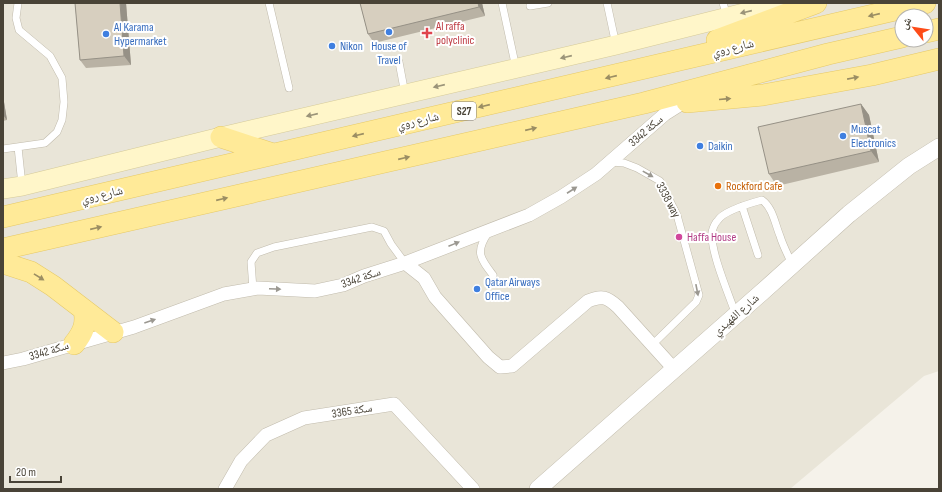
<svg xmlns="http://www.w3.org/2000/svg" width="942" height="492" viewBox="0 0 942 492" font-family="'Sofia Sans Condensed','Noto Naskh Arabic',sans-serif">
<rect width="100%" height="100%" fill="#f5f2ea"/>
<path fill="#e9e5d8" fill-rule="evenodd" d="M 3,3 L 939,3 L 939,371 L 924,376 L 790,489 L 3,489 ZM 902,16 L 926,16 L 926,40 L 902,40 Z"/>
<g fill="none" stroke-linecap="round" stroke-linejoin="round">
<g stroke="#c1bbac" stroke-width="8">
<path id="service" d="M 269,3 L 289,88
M 502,3 L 516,68
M 607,3 L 616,45
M 723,3 L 727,16
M 530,6 L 548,3
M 399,62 L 405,94
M 18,147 L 22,185
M 3,149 L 45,143 L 57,132 L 62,120 L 64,102 L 62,78 L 50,56 L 19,30 L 16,18 L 18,3
M 611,162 L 624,163 L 637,168 L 660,181 L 677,215 L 699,295 L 696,302 L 652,345
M 742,206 L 758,255
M 488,233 C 475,252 480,258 493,275
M 253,289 L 251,262 L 257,253 L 274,247 L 372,227 L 384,231 L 391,244 L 405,263
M 736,315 C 729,295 710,251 712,232 C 713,228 715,223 718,220 C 724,211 751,203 762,200 C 773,208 775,224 780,236 C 783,246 788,255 792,264"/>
</g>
<g stroke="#c1bbac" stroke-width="14">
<path id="minor" d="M 405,263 L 424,278 L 435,297 L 488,357 L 500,367 L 512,366 L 588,301 C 602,295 607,297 618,307 L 674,369
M 3,363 L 23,359 L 134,327 L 224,294 L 258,288 L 315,291 L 343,285 L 364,276 L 405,263 L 529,215 L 561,197 L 596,174 L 665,114 L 684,102
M 225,489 L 241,461 L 266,435 L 304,418 L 394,404 L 473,489"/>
</g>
<g stroke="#c1bbac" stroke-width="18">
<path id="tertiary" d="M 538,489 L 761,293 L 849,214 L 909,166 L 939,147"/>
</g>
<g stroke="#d5ca99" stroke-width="20">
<path id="secondary" d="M 3,189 L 22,186 L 221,137 L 616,45 L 784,3"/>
</g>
<g stroke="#e6c966" stroke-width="22">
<path id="primary" d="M 926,32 L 939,29
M 717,40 L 816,3
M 687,102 L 763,95 L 872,75 L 939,59
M 221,137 L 273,154
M 3,217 L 925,3
M 3,249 L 644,103 L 828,54 L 902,37
M 3,263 L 31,272 L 53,286 L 113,332
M 74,344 C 83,333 87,324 84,310"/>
</g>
<use href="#service" stroke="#fff" stroke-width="7"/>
<use href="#minor" stroke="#fff" stroke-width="13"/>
<use href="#tertiary" stroke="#fff" stroke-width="17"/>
<use href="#secondary" stroke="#fff6c9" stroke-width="19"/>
<use href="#primary" stroke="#ffea98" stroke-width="21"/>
</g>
<path fill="#b9b2a4" d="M 75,3 L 126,3 L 131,65 L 86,68 L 80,60 Z
M 360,3 L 482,3 L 485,16 L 374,43 L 368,34 Z
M 3,96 L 7,120 L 3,121 Z
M 861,104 L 869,115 L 879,162 L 777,186 L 769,174 Z"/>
<path fill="#969186" d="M 120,3 L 126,3 L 131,65 L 124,56 Z
M 478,3 L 482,3 L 485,16 L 479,7 Z
M 3,96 L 7,120 L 3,115 Z
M 861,104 L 869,115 L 879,162 L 871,151 Z"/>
<path fill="#d7cfbf" stroke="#969186" d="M 75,3 L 120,3 L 124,56 L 80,60 Z
M 360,3 L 478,3 L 479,7 L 368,34 Z
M 861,104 L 871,151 L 769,174 L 758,127 Z"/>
<defs><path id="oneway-solid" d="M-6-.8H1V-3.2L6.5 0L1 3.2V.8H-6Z"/></defs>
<g fill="#9b9479">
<use href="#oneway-solid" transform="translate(746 12) rotate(167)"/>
<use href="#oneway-solid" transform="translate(566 57) rotate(167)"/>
<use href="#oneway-solid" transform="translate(439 86) rotate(167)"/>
<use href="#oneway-solid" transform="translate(312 115) rotate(167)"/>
</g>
<g fill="#9b8e63">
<use href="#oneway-solid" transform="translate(874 15) rotate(167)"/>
<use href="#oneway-solid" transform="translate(611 77) rotate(167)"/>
<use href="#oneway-solid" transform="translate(853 78) rotate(-11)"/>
<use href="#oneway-solid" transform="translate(725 99) rotate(-5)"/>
<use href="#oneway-solid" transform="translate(484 106) rotate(167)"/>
<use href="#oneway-solid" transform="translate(531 129) rotate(-13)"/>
<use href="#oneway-solid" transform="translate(358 135) rotate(167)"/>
<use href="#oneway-solid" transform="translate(404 158) rotate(-13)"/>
<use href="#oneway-solid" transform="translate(222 199) rotate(-13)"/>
<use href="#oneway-solid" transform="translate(96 228) rotate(-13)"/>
<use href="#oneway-solid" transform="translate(39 277) rotate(32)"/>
</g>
<g fill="#9b9891">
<use href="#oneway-solid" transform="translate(648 174) rotate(29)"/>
<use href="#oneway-solid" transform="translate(572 190) rotate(-33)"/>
<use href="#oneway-solid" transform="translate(454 244) rotate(-22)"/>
<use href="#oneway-solid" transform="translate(275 289) rotate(2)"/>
<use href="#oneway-solid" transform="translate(697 290) rotate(79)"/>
<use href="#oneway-solid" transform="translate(150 321) rotate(-19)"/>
</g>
<g fill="#3f7fe0" stroke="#fff" stroke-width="1.5">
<circle cx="389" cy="32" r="4"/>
<circle cx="106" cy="34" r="4"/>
<circle cx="332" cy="46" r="4"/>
<circle cx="843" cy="136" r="4"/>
<circle cx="700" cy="146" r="4"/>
<circle cx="477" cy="289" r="4"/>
</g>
<path fill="#e0444e" stroke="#fff" stroke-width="1.5" d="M425 27h4v4h4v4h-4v4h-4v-4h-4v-4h4z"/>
<circle fill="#e8710a" stroke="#fff" stroke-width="1.5" cx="718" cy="186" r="4"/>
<circle fill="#d1479c" stroke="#fff" stroke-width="1.5" cx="679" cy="237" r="4"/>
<g text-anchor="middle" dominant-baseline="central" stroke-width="4" stroke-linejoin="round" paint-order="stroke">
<rect fill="#fff" stroke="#807b73" stroke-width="1" x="452" y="102" width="24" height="18" rx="3"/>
<g font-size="11" font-weight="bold" fill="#494337">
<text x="464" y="111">S27</text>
</g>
<g font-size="12" fill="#be3a42" stroke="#fff" text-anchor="start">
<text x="436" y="26">Al raffa<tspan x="436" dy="14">polyclinic</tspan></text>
</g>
<g font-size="12" fill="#366cbe" stroke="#fff" text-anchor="start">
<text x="114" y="27">Al Karama<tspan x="114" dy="14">Hypermarket</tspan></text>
<text x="340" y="46">Nikon</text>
<text x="389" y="46" text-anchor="middle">House of<tspan x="389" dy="14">Travel</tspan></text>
<text x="851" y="129">Muscat<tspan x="851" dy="14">Electronics</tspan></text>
<text x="708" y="146">Daikin</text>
<text x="485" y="282">Qatar Airways<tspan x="485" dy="14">Office</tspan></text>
</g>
<g font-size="12" fill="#494337" stroke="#fff">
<text transform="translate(733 48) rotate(-13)">شارع روي</text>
<text transform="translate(418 121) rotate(-13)">شارع روي</text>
<text transform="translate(646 131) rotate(-41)">سكة 3342</text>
<text transform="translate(102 195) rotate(-13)">شارع روي</text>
<text transform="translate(668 200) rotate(62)">3338 way</text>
<text transform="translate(361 278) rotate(-19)">سكة 3342</text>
<text transform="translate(736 315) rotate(-41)">شارع الفهيدي</text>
<text transform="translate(49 351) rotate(-17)">سكة 3342</text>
<text transform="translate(352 411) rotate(-9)">سكة 3365</text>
</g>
<g font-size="12" fill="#c56008" stroke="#fff" text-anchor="start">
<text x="726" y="186">Rockford Cafe</text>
</g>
<g font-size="12" fill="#b23c85" stroke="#fff" text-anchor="start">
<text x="687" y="237">Haffa House</text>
</g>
</g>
<rect width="942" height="492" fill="none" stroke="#494337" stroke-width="8"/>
<g transform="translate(914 28) rotate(300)"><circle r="19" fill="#ffffff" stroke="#b6b4af"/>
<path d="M0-3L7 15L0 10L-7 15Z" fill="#fd4c19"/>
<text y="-6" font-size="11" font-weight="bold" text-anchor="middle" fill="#494337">ش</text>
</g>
<path d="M10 476v6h51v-6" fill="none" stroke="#494337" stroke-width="2"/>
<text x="16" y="476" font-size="12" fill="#494337" stroke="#ffffff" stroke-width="3" paint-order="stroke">20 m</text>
</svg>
